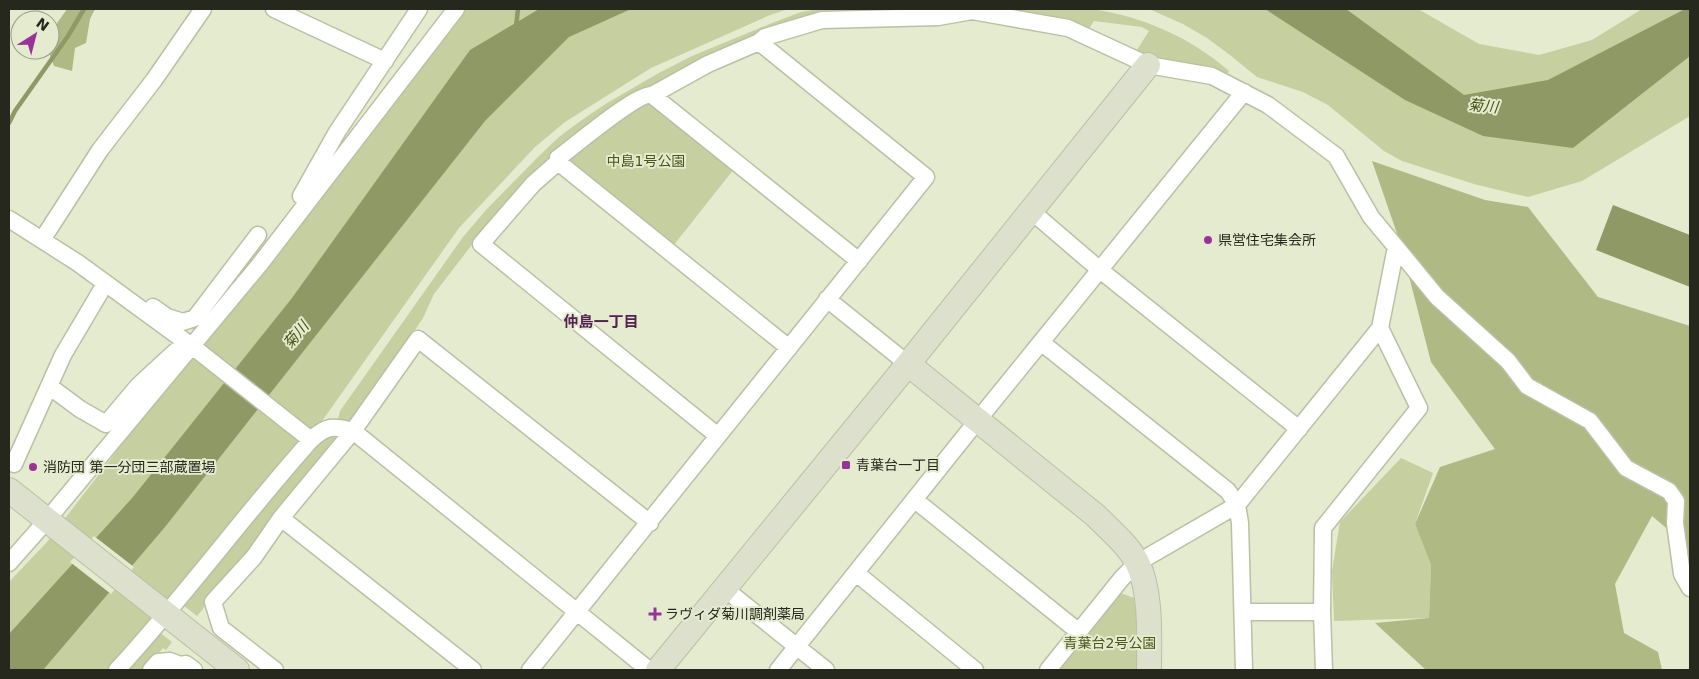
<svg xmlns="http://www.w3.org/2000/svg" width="1699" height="679" viewBox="0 0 1699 679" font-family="'DejaVu Sans','Noto Sans JP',sans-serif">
<rect width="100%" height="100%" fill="#e4ebce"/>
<path fill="#c5cf9f" d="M 456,9 L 788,9 L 770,15 L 651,68 L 565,122 L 535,147 L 459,228 L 322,421 L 309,433 L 111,670 L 9,670 L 9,582 L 47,542 Z
M 818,9 L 969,9 L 820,18 L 631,101 L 474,242 L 434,294 L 423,318 L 354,421 L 340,421 L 338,419 L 340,411 L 463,237 L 486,210 L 539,156 L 559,137 L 579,122 L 607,103 L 657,74 L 692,56 L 772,23 L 801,12 Z
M 976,9 C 1001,9 1027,9 1053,9 C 1065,9 1078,7 1091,9 C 1142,16 1190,37 1229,71 L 1228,73 C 1198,69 1164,65 1137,50 L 1149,31 L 1142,27 L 1094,21 L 1087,32 Z
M 1149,9 L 1418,9 L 1479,44 L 1539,55 L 1592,40 L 1642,9 L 1690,9 L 1690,116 L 1582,181 L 1528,197 L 1515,194 L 1474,184 L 1402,161 L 1384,151 L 1328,105 L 1303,92 L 1257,77 L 1230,55 L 1207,38 L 1183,24 Z
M 646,98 L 734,169 L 673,246 L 563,158 Z
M 342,432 L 248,555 L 205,603 L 203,609 L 197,616 L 183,605 L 302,455 L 330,433 Z
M 1401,458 L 1433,473 L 1415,524 L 1431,565 L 1429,618 L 1334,621 L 1332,571 L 1340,522 Z
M 1118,592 L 1134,598 L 1136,615 L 1137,670 L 1055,670 Z
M 159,632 L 172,642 L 166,650 L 163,648 L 144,670 L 124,670 Z"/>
<path fill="#afb984" d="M 67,9 L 95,9 L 90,19 L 86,43 L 75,48 L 72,71 L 54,66 L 48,50 L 50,50 L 50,33 Z
M 1372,161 L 1485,200 L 1528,207 L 1598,297 L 1690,326 L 1690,570 L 1671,532 L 1652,516 L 1615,584 L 1624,633 L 1658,652 L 1662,670 L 1426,670 L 1375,623 L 1429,618 L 1431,565 L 1415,524 L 1440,467 L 1495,449 L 1431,362 L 1401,245 Z"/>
<path fill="#8f9965" d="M 539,9 L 631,9 L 569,37 L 485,121 L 165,527 L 43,670 L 9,670 L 9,634 L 133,497 L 292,298 L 470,50 Z
M 1265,9 L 1346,9 L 1464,95 L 1548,80 L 1685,9 L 1690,9 L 1690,56 L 1573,148 L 1483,136 L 1405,100 Z
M 1613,205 L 1690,235 L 1690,287 L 1596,250 Z"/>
<path fill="#e4ebce" d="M 94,536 L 134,567 L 111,594 L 70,562 Z"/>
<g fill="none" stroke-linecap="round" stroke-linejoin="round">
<path stroke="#8f9965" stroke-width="4.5" d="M 516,27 L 518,9
M 9,123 L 15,111 L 68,36 L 84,9"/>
<g stroke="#bac0a4" stroke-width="19">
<path id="street" d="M 274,9 L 385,61
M 759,42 L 765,37 L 822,20 L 938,17 L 972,11 L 1068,28 L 1148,65 L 1212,76 L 1268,105 L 1336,156 L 1371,217 L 1396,247 L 1380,328 L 1237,505 L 1137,563 L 1122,578 L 1048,670
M 652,95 L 859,261
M 558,162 L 789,348
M 301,196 L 337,132 L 419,9
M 1030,210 L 1100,270 L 1299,429
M 9,219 L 78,263 L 197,350 L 311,440
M 42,240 L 100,150 L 154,80 L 203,9
M 1396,247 L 1437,297 L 1508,361 L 1527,386 L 1590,421 L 1626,468 L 1669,491 L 1676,501 L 1675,523 L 1682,574 L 1690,588
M 827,299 L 908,364
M 153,307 L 167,317 L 183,322 L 195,318 L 258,235
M 1042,343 L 1228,491 L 1237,505 L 1240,523 L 1244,670
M 49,386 L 80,409 L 106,424 L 138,386 L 176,351
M 9,460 L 14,464 L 63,355 L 105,284
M 915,500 L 1079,632
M 281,518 L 473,670
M 9,563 L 47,520 L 260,264 L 456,9
M 856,573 L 975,670
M 725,589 L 826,670
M 1243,612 L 1322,612
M 117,670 C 185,596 244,515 311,440 C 326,425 334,426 353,431 L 649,670
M 151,670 L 158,662 L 170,661 L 180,665 L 186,664 L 194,670
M 275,670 L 221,628 L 213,602 L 254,557 L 281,518 L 353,431 L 418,339 L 650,523
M 530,670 L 926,177 L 759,42 L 708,64 L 652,95 C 638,92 573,147 558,158 L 558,162 L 533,184 L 481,244 L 718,436
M 778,670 L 977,421 L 1244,92
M 1324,670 L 1322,612 L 1323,528 L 1419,408 L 1380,328"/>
</g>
<g stroke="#bac0a4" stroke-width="26">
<path id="secondary" d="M 908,364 L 1095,515 C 1110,530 1127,544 1137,562 C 1152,592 1149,638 1149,670
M 9,490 L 237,670
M 658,670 L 908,364 L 1148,65"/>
</g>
<use href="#street" stroke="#fff" stroke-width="16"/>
<use href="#secondary" stroke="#dde0cc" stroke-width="24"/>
</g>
<g fill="#983499" stroke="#e4ebce" stroke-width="2">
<circle cx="1208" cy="240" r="5"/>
<rect x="841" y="460" width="10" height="10" rx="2.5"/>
<circle cx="33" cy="467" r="5"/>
<path d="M652.5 606.5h5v5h5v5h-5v5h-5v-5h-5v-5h5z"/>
</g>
<g text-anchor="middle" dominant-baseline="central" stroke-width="4" stroke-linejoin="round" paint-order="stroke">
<g font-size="14" fill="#4c5519" stroke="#e4ebce">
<text x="646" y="161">中島1号公園</text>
<text x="1110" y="643">青葉台2号公園</text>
</g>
<g font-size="14" fill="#26281d" stroke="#e4ebce" text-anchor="start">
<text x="1218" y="240">県営住宅集会所</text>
<text x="856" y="465">青葉台一丁目</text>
<text x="43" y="467">消防団 第一分団三部蔵置場</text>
<text x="665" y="614">ラヴィダ菊川調剤薬局</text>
</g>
<g font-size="15" font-style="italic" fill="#4a5317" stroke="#e4ebce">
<text transform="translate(1483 106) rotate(6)">菊川</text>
<text transform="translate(296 335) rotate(-50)">菊川</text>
</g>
<g font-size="15" font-weight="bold" fill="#522152" stroke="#e4ebce">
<text x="601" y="322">仲島一丁目</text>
</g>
</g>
<rect width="1699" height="679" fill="none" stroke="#26281d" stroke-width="20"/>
<g transform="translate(35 35) rotate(36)"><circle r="24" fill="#e4ebce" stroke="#989d87"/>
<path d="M0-4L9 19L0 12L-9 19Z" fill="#983499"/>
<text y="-8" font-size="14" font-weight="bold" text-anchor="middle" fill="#26281d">N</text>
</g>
</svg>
